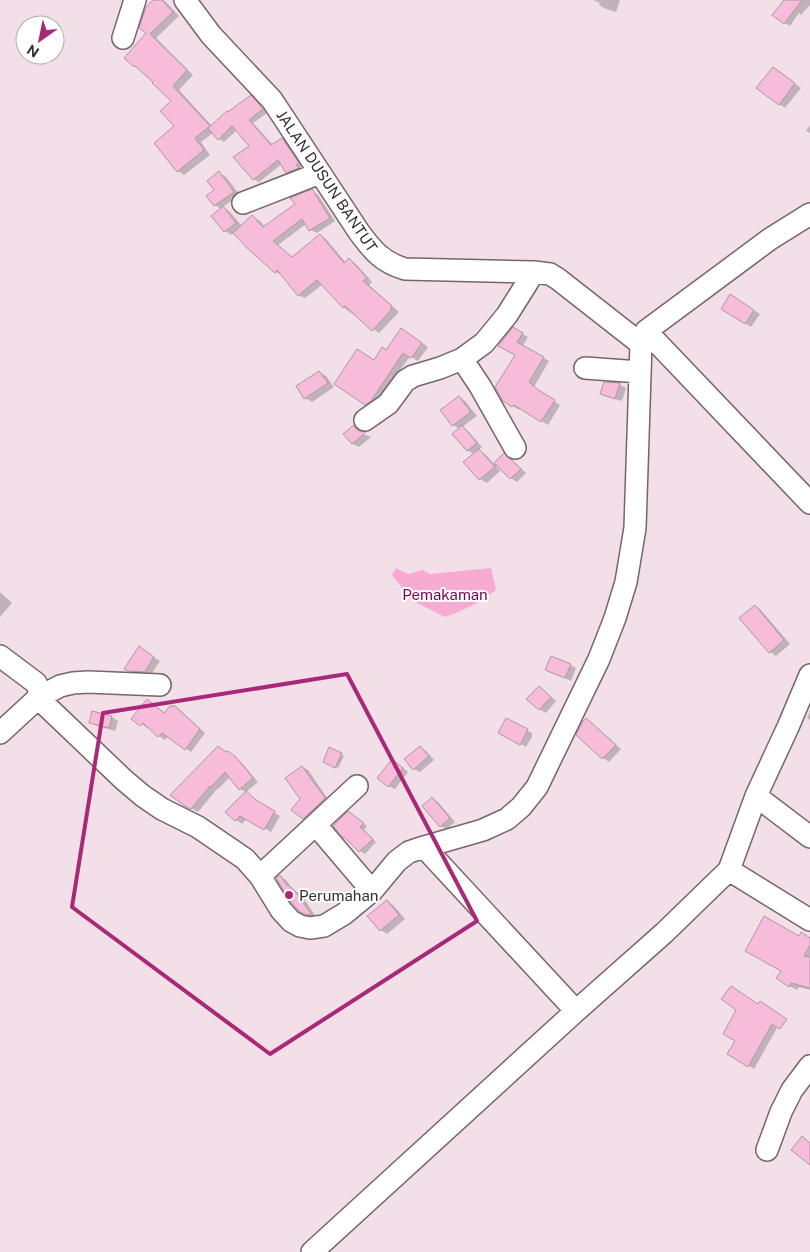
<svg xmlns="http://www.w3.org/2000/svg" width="810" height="1252" viewBox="0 0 810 1252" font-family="'Public Sans',sans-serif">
<rect width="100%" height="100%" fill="#f2dfe8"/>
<path fill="#f8abd2" d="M 396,568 L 408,574 L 423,570 L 430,574 L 491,568 L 496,590 C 479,603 465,610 445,617 L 411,600 L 392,575 Z"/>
<path fill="#0003" d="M 155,0 L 163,0 L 165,1 L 179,16 L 156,38 L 193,75 L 179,90 L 212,126 L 251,97 L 256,100 L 267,113 L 253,123 L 273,145 L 282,139 L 287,142 L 303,166 L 301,168 L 303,171 L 293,175 L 287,172 L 282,164 L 259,182 L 253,179 L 251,146 L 237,130 L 224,142 L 219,139 L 214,132 L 201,142 L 210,155 L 184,175 L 178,171 L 176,127 L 173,101 L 155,82 L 140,69 L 134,66 L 148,33 Z
M 593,0 L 620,0 L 616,12 L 604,8 L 599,5 L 600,3 Z
M 786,0 L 810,0 L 810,5 L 801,15 L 799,13 L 790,26 L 785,23 Z
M 779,72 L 801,88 L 785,108 L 779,104 Z
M 810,125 L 810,133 L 806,131 Z
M 220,173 L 226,177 L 240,195 L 223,207 L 229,211 L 242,226 L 252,217 L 259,220 L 265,227 L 312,191 L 318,195 L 335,221 L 317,233 L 310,230 L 306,224 L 278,245 L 293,258 L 320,235 L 326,239 L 346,263 L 349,260 L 355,263 L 372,282 L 369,285 L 399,312 L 379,333 L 343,307 L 323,284 L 305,298 L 298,295 L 282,275 L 275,272 L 234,233 L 231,235 L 225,231 L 213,216 L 221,209 L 215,205 L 208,196 L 216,191 Z
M 737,299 L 760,314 L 751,327 L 745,323 Z
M 513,329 L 528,337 L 523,346 L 549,361 L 534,387 L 543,394 L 560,405 L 548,425 L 520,407 L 519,410 L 513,406 L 516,355 Z
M 408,333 L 428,347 L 418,361 L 410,356 L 377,404 L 372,407 L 366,404 L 375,361 Z
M 319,372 L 326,376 L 334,387 L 312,402 L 305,398 Z
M 619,384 L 626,388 L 622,401 L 608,397 L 602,393 Z
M 459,397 L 465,401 L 477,416 L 462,427 L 468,431 L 482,447 L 478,450 L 485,454 L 494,464 L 504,455 L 510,458 L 526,473 L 517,482 L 511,478 L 497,465 L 496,466 L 500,471 L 487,483 L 480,479 L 465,462 L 474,454 L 467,450 L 460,429 L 453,425 Z
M 354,426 L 360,430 L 361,433 L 371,437 L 359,447 L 353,444 L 345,434 Z
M 0,592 L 12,603 L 0,617 Z
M 755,606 L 761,610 L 790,644 L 776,656 L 770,652 Z
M 145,652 L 160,661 L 151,675 L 136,674 L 126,668 Z
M 570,665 L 576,668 L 571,681 L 547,670 Z
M 539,687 L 545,691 L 556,701 L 546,713 L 539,709 Z
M 173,705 L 179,709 L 205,733 L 191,752 L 168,736 L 165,740 L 159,736 L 149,727 L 147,728 L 133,718 L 165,714 Z
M 810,711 L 810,720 L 807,718 Z
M 112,717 L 118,721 L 115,731 L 97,726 L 90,722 Z
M 507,719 L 532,733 L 532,737 L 526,747 L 500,733 Z
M 586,719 L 592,723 L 621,749 L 609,762 L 603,758 L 577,735 Z
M 218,747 L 227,753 L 234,756 L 242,763 L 258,782 L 246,792 L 240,789 L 230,777 L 218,789 L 217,789 L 198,812 L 186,805 Z
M 420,747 L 426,751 L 434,760 L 420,772 L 414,769 Z
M 330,749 L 344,756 L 338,768 L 324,762 Z
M 399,765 L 408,772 L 395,789 L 388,786 Z
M 302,767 L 308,770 L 330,802 L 309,822 L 303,818 Z
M 246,792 L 252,796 L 262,805 L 280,816 L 271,832 L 247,818 L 242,824 L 236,820 L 227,812 Z
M 432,799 L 438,802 L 455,822 L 447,829 L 440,826 Z
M 353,815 L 367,826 L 364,830 L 376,842 L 365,854 L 360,851 L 348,839 Z
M 280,876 L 286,880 L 293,889 L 302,896 L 317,918 L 312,917 L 300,910 Z
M 387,901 L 393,905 L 405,919 L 387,934 L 381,930 Z
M 799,937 L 810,939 L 810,990 L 799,987 L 797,990 L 789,986 L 782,971 Z
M 778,1014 L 772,1024 L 777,1028 L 754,1069 L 728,1053 Z"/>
<path fill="#f7bcd9" stroke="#ab99a1" d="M 153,0 L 162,0 L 173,12 L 150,34 L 187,70 L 173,86 L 210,126 L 195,138 L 204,150 L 177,172 L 154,143 L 174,126 L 160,111 L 171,101 L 152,83 L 153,82 L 135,66 L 134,67 L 124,58 L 146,33 L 139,28 L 146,7 Z
M 784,0 L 802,0 L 784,24 L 772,15 Z
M 773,67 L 795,83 L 779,105 L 756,88 Z
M 251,95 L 263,109 L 249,120 L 271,145 L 282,138 L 299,163 L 296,165 L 299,168 L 286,173 L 278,160 L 253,180 L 233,157 L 249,146 L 232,126 L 218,140 L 208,128 L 227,111 L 228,112 Z
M 219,171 L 234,192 L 214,206 L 206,196 L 214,190 L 207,181 Z
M 312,189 L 330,218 L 309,231 L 302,219 L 273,241 L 292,257 L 320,234 L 344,263 L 349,258 L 367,278 L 363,281 L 391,305 L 391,310 L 372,331 L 345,306 L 343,308 L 317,280 L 298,296 L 277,270 L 275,273 L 247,248 L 233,233 L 252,215 L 263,227 L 295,204 L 290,198 Z
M 223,206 L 236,223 L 224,232 L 211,216 Z
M 730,294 L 754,310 L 745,324 L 721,309 Z
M 513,327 L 523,333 L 517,342 L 544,357 L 529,382 L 537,389 L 555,400 L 541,422 L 514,405 L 512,407 L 503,401 L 495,387 L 515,355 L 498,346 Z
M 401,328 L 422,343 L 411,358 L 403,353 L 371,401 L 365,405 L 334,384 L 357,349 L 374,360 L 382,347 L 386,350 Z
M 319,371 L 328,383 L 304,399 L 296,386 Z
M 604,382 L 620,383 L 615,399 L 600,394 Z
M 459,396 L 471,412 L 452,426 L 440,410 Z
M 354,425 L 355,428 L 359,431 L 366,432 L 352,444 L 343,434 Z
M 462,425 L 477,443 L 467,451 L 452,434 Z
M 479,449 L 495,467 L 479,480 L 463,462 Z
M 504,453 L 521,469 L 510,479 L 494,463 Z
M 755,605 L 784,640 L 769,653 L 739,618 Z
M 139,646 L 154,657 L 145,672 L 128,671 L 124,669 Z
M 551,656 L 571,664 L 565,678 L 545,670 Z
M 539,686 L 551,697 L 539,710 L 526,699 Z
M 147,699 L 164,713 L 170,706 L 175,706 L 200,729 L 185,750 L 162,733 L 158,737 L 143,723 L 140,726 L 131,719 Z
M 92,711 L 112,716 L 109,728 L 89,723 Z
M 506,718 L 528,729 L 520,745 L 498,733 Z
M 586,718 L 616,745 L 602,759 L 576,735 L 583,721 Z
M 218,746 L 226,752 L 228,751 L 236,757 L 253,778 L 239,790 L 225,772 L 211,787 L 210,786 L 191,809 L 185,806 L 170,795 Z
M 420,746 L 429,756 L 413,770 L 404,759 Z
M 329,747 L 342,753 L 335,768 L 323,762 Z
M 392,759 L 403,768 L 388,787 L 377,778 Z
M 302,766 L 325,798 L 303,819 L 291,810 L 300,799 L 285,778 Z
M 246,791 L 256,800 L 275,811 L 264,830 L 240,816 L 235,821 L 225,812 Z
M 432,797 L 450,818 L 440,827 L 422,806 Z
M 348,811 L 364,823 L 360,827 L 373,839 L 359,852 L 344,837 L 343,838 L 333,826 Z
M 280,875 L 286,884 L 295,891 L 312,915 L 304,914 L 299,911 L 291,902 L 276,878 Z
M 387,900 L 399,915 L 380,931 L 367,916 Z
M 764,916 L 799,936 L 801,932 L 810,938 L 810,945 L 804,956 L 810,957 L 810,988 L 791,983 L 789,987 L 776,978 L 781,971 L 745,951 Z
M 731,986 L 758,1004 L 760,1001 L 787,1019 L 780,1029 L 772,1024 L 748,1067 L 727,1054 L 735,1041 L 723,1034 L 736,1010 L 721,999 Z
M 802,1136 L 810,1143 L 810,1165 L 791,1150 Z"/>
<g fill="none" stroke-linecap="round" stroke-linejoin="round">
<g stroke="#75656d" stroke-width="24">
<path id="minor" d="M 185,0 L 211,35 L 272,100 L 359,232 C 373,251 382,262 405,269 L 534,272 L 550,274 L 558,279 L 641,344
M 123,38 L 135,0
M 243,203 L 320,173
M 646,331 L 810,503
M 462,359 L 480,386 L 515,448
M 585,368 L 640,372
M 365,420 L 388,404 L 405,381 L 413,376 L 440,368 L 462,359 L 484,343 L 507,315 L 534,272
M 0,656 L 36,683 L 39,689 L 38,698
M 38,698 L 124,780 L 143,796 L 162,809 L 198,827 L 245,859 L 260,876 L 281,910 L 291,921 L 300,926 L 310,928 L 324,926 L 344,914 L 372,891 L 397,861 L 409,852 L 424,847
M 0,733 L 38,698 L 60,686 L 73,683 L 88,682 L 160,685
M 756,796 L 810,837
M 316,825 L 372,891
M 729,870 L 810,920
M 260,876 L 357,786
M 576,1011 L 424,847 L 483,830 L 507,819 L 521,807 L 537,787 L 599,659 L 615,618 L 626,582 L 635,528 L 641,344 L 646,331 L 770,239 L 810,214
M 767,1150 L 781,1112 L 792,1090 L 810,1066
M 312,1252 L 576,1011 L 664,933 L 729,870 L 756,796 L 788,727 L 810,675"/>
</g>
<use href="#minor" stroke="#fff" stroke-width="21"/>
</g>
<path fill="none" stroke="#a92978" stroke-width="4" stroke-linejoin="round" d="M 347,674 L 477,921 L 270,1054 L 72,907 L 103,713 Z"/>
<circle fill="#a92978" stroke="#fff" stroke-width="2" cx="289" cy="895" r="5"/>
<g text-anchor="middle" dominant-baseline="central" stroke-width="4" stroke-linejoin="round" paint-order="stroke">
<g font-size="15" fill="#362e32" stroke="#fff">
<text transform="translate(327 181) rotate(56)">JALAN DUSUN BANTUT</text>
</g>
<g font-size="15" fill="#790552" stroke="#fff">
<text x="445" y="594">Pemakaman</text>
</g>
<g font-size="15" fill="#362e32" stroke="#fff" text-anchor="start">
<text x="299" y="895">Perumahan</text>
</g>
</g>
<g transform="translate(40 40) rotate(213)"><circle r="24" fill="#ffffff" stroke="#afabad"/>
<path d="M0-4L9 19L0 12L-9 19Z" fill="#a92978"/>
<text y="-8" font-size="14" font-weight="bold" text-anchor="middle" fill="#362e32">N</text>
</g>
</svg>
